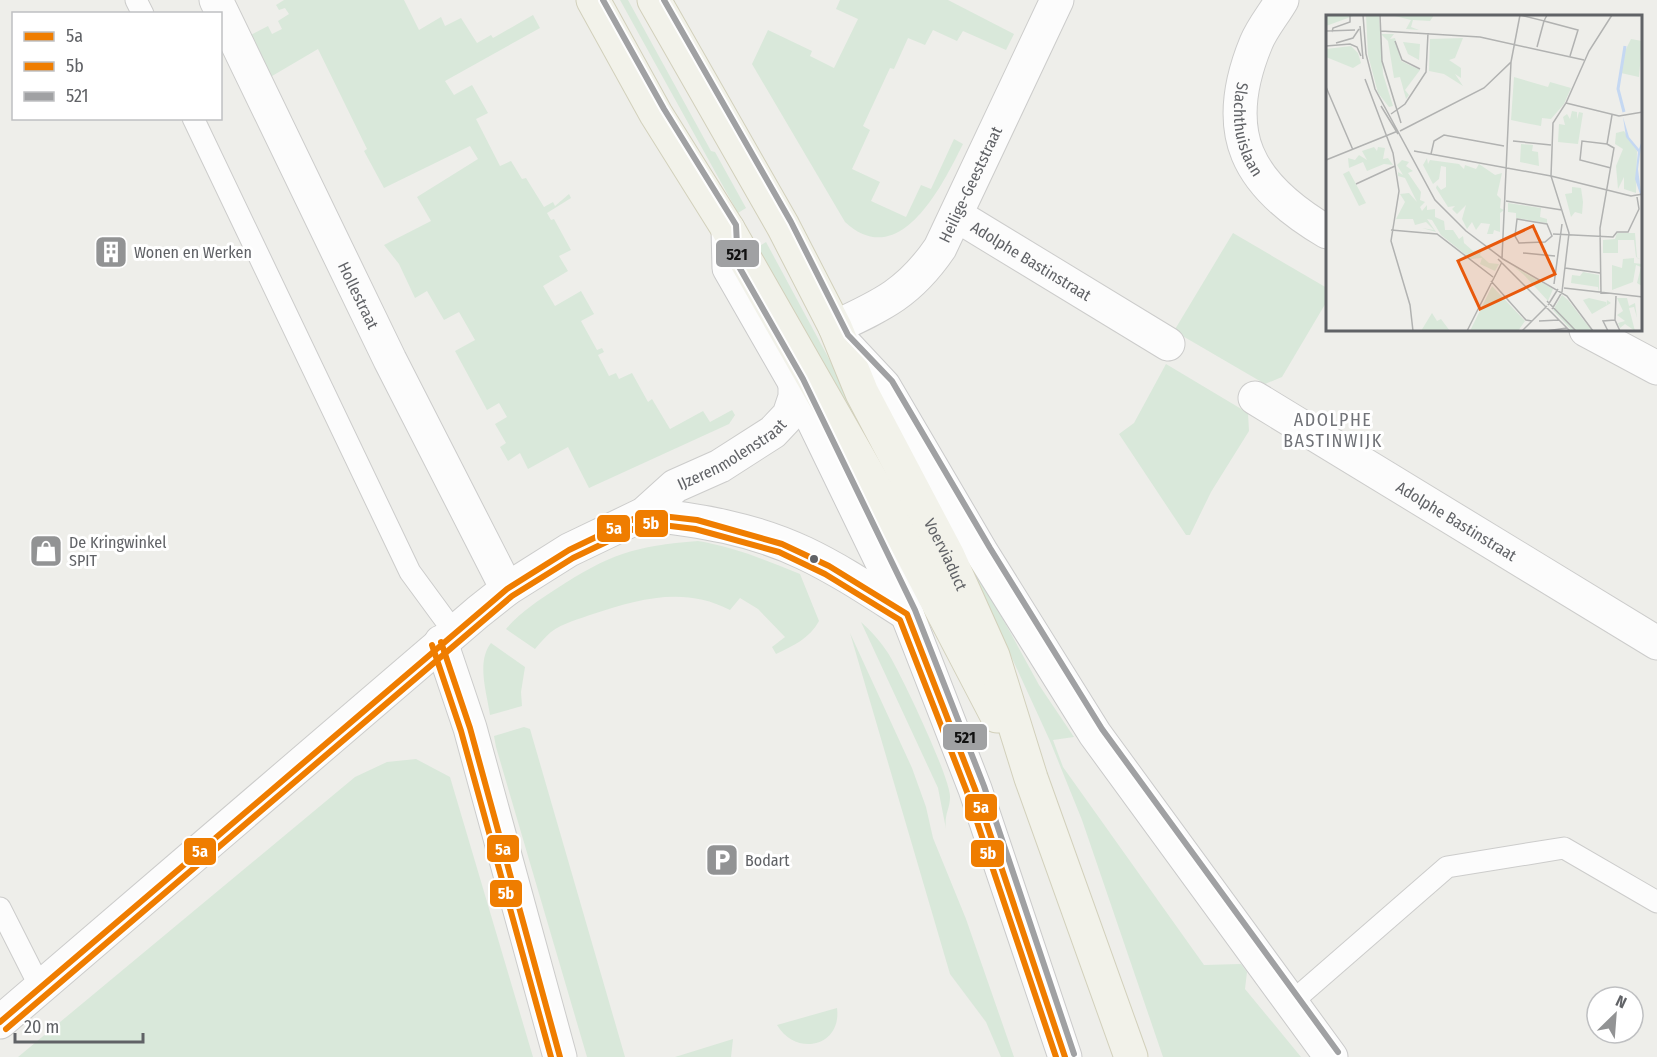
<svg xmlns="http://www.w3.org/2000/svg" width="1657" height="1057" viewBox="0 0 1657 1057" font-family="'Fira Sans Condensed',sans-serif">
<rect width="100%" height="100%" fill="#eeeeea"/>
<path fill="#d9e8da" d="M 284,0 L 404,0 L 419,30 L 441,17 L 445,26 L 461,18 L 477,43 L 491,35 L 493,38 L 533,15 L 540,28 L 445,81 L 454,95 L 472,85 L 488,113 L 476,119 L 500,166 L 511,161 L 522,179 L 526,178 L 544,207 L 553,202 L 555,206 L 569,194 L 571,198 L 547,213 L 551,220 L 554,219 L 571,250 L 559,256 L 568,271 L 543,286 L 555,306 L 581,291 L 594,314 L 581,321 L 597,350 L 602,348 L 604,352 L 598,355 L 609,376 L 616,373 L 619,379 L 632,373 L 648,402 L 652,399 L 670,429 L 703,411 L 710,422 L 732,410 L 735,415 L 729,424 L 589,488 L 568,447 L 528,469 L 520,453 L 508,461 L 500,447 L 506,443 L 495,424 L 507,417 L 499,403 L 487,410 L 455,351 L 475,340 L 459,312 L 444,320 L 427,291 L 415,298 L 399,264 L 384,245 L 431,221 L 417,197 L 478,159 L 470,146 L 384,188 L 364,151 L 367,149 L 318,49 L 267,79 L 245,38 L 268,26 L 272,34 L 282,29 L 278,21 L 289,14 L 285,8 L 279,10 L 276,5 Z
M 620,0 L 628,0 L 711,151 L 715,152 L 746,208 L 738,213 Z
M 840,0 L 948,0 L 1014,34 L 1006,50 L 963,31 L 957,41 L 933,30 L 925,45 L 908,38 L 894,69 L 890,68 L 863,126 L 870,130 L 852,169 L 880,182 L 871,201 L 906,217 L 921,185 L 931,189 L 954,139 L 963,144 C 943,184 900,273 845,222 L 752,64 L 768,30 L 812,51 L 810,56 L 834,68 L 858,19 L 836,9 Z
M 1233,233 L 1327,288 L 1327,301 L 1282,377 L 1265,384 L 1174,331 Z
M 766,242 L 842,383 L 921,542 L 758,247 Z
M 1166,364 L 1248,413 L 1249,431 L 1211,492 L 1190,535 L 1186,535 L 1119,434 L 1134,423 Z
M 698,541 C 734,547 766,560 800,574 L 819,621 C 810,638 793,646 776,654 L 772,647 L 785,637 L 758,609 L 740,598 L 730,610 C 684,586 639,599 593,614 C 579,619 563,623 551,632 C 545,637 540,643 535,649 L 506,629 C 519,613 539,600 556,589 C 610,554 634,546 698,541 Z
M 967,560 L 986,588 L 1039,685 L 1074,737 L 1053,740 L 1063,767 L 1204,965 L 1241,964 L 1247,972 L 1245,989 L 1301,1057 L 1163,1057 L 1082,820 L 1050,741 Z
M 861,622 C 871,631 881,642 888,653 C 900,672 951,779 950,797 C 950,809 944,814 946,829 L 938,788 Z
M 850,633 L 912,768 L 926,807 L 933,838 L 966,919 L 1014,1057 L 1001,1057 L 986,1022 L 950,974 Z
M 491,643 L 525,667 L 521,692 L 522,706 L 490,715 C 487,693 476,662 491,643 Z
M 524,727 L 530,729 L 625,1057 L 587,1057 L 496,747 L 494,736 Z
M 416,759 L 450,777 L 533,1057 L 18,1057 L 355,777 L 387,762 Z
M 837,1008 C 842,1047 796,1057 777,1025 Z
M 733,1039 L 731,1057 L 675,1057 Z"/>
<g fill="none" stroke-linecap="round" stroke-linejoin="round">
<g stroke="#cccccb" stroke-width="23">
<path id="lane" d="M 136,0 L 143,14
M 193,118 L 410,572 L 454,632
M 0,908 L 40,987
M 1293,1001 L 1447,867 L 1564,848 L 1657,902"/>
</g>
<g stroke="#cccccb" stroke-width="35">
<g id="street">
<path id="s1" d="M 216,0 L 390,360 L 507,589"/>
<path id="s2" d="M 1282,0 C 1274,14 1262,28 1256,43 C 1219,133 1247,185 1327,232"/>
<path id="s3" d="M 956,215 L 1168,344"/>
<path id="s4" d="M 835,327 C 883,305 910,292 940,248 L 1057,0"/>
<path d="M 1586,330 L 1657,368"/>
<path id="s5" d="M 1255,398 L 1657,643"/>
<path d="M 644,514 C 699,520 754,529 804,553 C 840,570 874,593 907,614"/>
<path d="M 441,642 L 470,728 L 560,1057"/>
<path id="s6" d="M 0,1022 L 478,612 L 507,589 L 569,550 L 644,514 L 675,486 L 720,466 L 773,432 L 789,415 L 795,397 L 795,383"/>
</g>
</g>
<g stroke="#cacaca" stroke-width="35">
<path id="secondary" d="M 728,229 L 729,268 L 795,383 L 907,614 L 975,789 L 1065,1057
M 841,340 L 884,386 L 982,553 L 1095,734 L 1331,1057"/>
</g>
<g stroke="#d2d0bb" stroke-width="35">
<g id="primary">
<path d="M 593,0 L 656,114 L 728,229 L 902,534 L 997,716"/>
<path id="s7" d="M 654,0 L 783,226 L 835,327 L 862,393 L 948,556 L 993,656 L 1031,778 L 1131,1057"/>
</g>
</g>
<use href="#lane" stroke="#fcfcfc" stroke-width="21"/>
<use href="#street" stroke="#fcfcfc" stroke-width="33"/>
<use href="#secondary" stroke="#fcfcfc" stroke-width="33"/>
<use href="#primary" stroke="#f2f2ea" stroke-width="33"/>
<g stroke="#fff" stroke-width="10">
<path id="bus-1" d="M 441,642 L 470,728 L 560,1057
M 0,1022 L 507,589 L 569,550 L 644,514 L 697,520 L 782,544 L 829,566 L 907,614 L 975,789 L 1065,1057"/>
</g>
<g stroke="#fff" stroke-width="10">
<path id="bus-2" d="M 432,645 L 461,731 L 551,1057
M 6,1029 L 512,596 L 573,558 L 646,523 L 695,529 L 779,552 L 825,574 L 900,620 L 967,792 L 1056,1057"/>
</g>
<g stroke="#fff" stroke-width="10">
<path id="bus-3" d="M 603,0 L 664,109 L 736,225 L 738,265 L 803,379 L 915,610 L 984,786 L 1074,1054
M 664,0 L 791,222 L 848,335 L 892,381 L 990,548 L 1102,729 L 1338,1052"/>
</g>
<use href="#bus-1" stroke="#ef7d00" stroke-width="6"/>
<use href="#bus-2" stroke="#ef7d00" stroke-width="6"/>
<use href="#bus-3" stroke="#a0a1a3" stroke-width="6"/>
</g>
<defs>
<g id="building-square" transform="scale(1.725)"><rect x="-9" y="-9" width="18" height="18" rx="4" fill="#929394" stroke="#fff"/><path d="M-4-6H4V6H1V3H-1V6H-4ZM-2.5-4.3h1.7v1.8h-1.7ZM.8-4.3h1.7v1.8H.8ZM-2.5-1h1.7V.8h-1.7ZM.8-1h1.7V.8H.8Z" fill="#fff"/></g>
<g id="shop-square" transform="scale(1.725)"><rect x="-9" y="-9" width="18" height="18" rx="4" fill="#929394" stroke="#fff"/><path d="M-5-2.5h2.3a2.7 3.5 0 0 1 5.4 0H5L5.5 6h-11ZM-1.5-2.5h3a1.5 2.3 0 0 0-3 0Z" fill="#fff"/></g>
<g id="parking-square" transform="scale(1.725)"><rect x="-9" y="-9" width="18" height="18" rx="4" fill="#929394" stroke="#fff"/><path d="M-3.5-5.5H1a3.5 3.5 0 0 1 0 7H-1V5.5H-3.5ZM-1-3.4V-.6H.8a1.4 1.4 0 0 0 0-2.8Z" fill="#fff"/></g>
</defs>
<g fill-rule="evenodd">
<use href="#building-square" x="111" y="252"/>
<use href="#shop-square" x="46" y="551"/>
<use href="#parking-square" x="722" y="860"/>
</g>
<circle fill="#606266" stroke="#fff" stroke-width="2" cx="814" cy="559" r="5"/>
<g text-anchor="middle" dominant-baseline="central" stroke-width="6" stroke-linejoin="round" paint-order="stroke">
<g font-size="16" fill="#606266" stroke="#fff">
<text stroke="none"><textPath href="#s2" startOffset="140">Slachthuislaan</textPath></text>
<text stroke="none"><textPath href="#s4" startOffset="204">Heilige-Geeststraat</textPath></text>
<text stroke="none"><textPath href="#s3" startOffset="88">Adolphe Bastinstraat</textPath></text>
<text stroke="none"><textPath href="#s1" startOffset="328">Hollestraat</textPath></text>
<text stroke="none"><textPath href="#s6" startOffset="930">IJzerenmolenstraat</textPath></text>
<text stroke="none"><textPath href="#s5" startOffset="236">Adolphe Bastinstraat</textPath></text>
<text stroke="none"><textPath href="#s7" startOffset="627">Voerviaduct</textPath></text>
</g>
<g font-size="16" fill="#606266" stroke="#fff" text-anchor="start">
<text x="134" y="252">Wonen en Werken</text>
<text x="69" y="542">De Kringwinkel<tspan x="69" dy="18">SPIT</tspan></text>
<text x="745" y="860">Bodart</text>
</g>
<g font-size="18" letter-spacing="1.5" fill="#717378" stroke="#fff">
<text x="1333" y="420">ADOLPHE<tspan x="1333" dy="21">BASTINWIJK</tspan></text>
</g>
</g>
<g transform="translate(1326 15)">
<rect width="316" height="316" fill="#eeeeea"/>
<path d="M 0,0 L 30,0 L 0,11 ZM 40,0 L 53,0 L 57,59 L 67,91 L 63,92 L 52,78 L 42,40 ZM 65,0 L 108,0 L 104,6 L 87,5 L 85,12 L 93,15 L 80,14 L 85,5 ZM 55,19 L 68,19 L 64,24 L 69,23 L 75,46 L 94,55 L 79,75 L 83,80 L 80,84 L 74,62 L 68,63 L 62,26 ZM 137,23 L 129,43 L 123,45 L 135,53 L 135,63 L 129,59 L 137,71 L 118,59 L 103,56 L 104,24 ZM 305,24 L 316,26 L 313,62 L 295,58 L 298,38 ZM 77,27 L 94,29 L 93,45 L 82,39 ZM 25,31 L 32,38 L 35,48 L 27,53 L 0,42 L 0,34 ZM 188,62 L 222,72 L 224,67 L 245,73 L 238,89 L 225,104 L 216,103 L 215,111 L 199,108 L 185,105 ZM 246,96 L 251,97 L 251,104 L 253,97 L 257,98 L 252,129 L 232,127 L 233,109 L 239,110 L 237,102 L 241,99 L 244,104 ZM 298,116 L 311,136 L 310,178 L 298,174 L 298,162 L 292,174 L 290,151 L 297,134 L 289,129 L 290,118 ZM 195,129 L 207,130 L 206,136 L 212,137 L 213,151 L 194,147 ZM 48,132 L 51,136 L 52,132 L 59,133 L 57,144 L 62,143 L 67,150 L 58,149 L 41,156 L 37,147 L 23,153 L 22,143 L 29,145 L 33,140 L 41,145 L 36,136 ZM 101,143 L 102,149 L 104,145 L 133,149 L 138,154 L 139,150 L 150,154 L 153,149 L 169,160 L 176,158 L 171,180 L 175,184 L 174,193 L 178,195 L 174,198 L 174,217 L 168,215 L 167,219 L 161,219 L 164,209 L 155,208 L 150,215 L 146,207 L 141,214 L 136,204 L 140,190 L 131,199 L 126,194 L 129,191 L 122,192 L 110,173 L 111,170 L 115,175 L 120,172 L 120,152 L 115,151 L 113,164 L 107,169 L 97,150 ZM 76,145 L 83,147 L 80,151 L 87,156 L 82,158 L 95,177 L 94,185 L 99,187 L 94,192 L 96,196 L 101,190 L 101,195 L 109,194 L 109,202 L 118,206 L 119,215 L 127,215 L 133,224 L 137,221 L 138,228 L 147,236 L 156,235 L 154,240 L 163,248 L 173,249 L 169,256 L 154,249 L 156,243 L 145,244 L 115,220 L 106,205 L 101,204 L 110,217 L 96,213 L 108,215 L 100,207 L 89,210 L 87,204 L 70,204 L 79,187 L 74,179 L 83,178 L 91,187 L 79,163 L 72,161 L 72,157 L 77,160 L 71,150 ZM 23,156 L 40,188 L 33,191 L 17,159 ZM 246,172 L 255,173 L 257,187 L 256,199 L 249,197 L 245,202 L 239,179 L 246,178 ZM 182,188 L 215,193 L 214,202 L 221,204 L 221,208 L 190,203 L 190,198 L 182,197 ZM 291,218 L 309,218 L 311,243 L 316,245 L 310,242 L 308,225 L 292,225 L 292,238 L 277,238 L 277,225 L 289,224 ZM 308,243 L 308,248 L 316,249 L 316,271 L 311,268 L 315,252 L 310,250 L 307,267 L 286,275 L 286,250 L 296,253 L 297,244 ZM 187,251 L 227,274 L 222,286 L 198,260 ZM 257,257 L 273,260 L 273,277 L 272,272 L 245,268 L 246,260 L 254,261 ZM 166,271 L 199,306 L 192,316 L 144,316 ZM 236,280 L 242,285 L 266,316 L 246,316 L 227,295 ZM 263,283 L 280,287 L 280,291 L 281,285 L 285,288 L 266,299 L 257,285 ZM 291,283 L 301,283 L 303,291 L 309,288 L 311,303 L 308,292 L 303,293 L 309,316 L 299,309 L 294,313 L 292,308 L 299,306 L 291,300 L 297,296 ZM 106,298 L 111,306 L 115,304 L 124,316 L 95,316 Z" fill="#d9e8da"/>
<path d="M 297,102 L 303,122 L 313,134 L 316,125 L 312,154 L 316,185 L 309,164 L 312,137 L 300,122 Z" fill="#c5d8f2"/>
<path fill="none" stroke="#c5d8f2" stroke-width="3" d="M 298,97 L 292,74 L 299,31"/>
<path fill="none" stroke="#b1b2b1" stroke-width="1.5" d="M 37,0 L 40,39 L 49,74 L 109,185 L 140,216 L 177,244 L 241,281 L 267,316M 54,0 L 56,46 L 75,108M 194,0 L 218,6 L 221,0M 34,11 L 37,44M 0,16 L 29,15M 55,16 L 154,22 L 258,45M 6,17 L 7,13 L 24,7 L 24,0M 69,26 L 76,45 L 94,54M 10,28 L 27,23 L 33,14M 0,31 L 24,29 L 31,32 L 35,41M 211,32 L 218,6 L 252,15 L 244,41M 39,64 L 67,138 L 73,176 L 65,226 L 84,290 L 87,316M 0,72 L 27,135M 240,88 L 293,101 L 317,97M 55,91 L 72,119M 65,99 L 79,89 L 100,57 L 102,18M 74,116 L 158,73 L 185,47 L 194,0M 187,126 L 225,130M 281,129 L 256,126 L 254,145 L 285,153M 88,136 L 225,161 L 305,181 L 317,179M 105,139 L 108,126 L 118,120 L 178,131M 0,145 L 72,116M 30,169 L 69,151M 180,186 L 236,195M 191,204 L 221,209 L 226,221 L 219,227 L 193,228 L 189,221 ZM 65,215 L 111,219 L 167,262M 227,219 L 287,222 L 291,217 L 302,217 L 313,194 L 311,182M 197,238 L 229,241M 176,243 L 185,47M 172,244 L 244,316M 239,253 L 274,258M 165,266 L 200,305 L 206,306M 228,269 L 236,209M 238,273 L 317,282M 236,277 L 243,218 L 225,161 L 227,108 L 240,88 L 263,36 L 286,0M 275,279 L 274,213 L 288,133 L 281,129 L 286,100M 290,281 L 289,305 L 294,316M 221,286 L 250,316M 222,290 L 232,274M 226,294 L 236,277M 213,306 L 233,305M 141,316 L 176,247M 196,316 L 221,291M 220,316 L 241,313M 282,316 L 277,306 L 289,305"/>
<path fill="#e8590c" fill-opacity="0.15" stroke="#e8590c" stroke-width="3" d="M 207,211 L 229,259 L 154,294 L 132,246 Z"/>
<rect width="316" height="316" fill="none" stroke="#606266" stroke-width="3"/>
</g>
<g stroke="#fff" stroke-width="2">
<rect x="715" y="239" width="45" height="29" rx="6" fill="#a0a1a3"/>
<rect x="634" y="509" width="35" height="29" rx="6" fill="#ef7d00"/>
<rect x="596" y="514" width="35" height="29" rx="6" fill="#ef7d00"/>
<rect x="942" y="723" width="46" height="28" rx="6" fill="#a0a1a3"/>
<rect x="964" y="793" width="34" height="29" rx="6" fill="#ef7d00"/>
<rect x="486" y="834" width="34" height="29" rx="6" fill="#ef7d00"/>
<rect x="183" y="837" width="34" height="29" rx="6" fill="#ef7d00"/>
<rect x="970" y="839" width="35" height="29" rx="6" fill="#ef7d00"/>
<rect x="489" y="879" width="34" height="29" rx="6" fill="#ef7d00"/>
</g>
<g font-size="16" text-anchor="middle" font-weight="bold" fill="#fff">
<text x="651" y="529">5b</text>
<text x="614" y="534">5a</text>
<text x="981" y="813">5a</text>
<text x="503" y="855">5a</text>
<text x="200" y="857">5a</text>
<text x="988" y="859">5b</text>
<text x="506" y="899">5b</text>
</g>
<g font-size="16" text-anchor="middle" font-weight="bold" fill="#111">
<text x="737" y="260">521</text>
<text x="965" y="743">521</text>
</g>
<rect x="12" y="12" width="210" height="108" fill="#ffffff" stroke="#bfc0c2" stroke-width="1.5"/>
<rect x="24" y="32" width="30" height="9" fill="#ef7d00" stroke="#bfc0c2" stroke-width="1.5"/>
<text x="66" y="42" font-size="18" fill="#606266">5a</text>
<rect x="24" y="62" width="30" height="9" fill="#ef7d00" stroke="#bfc0c2" stroke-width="1.5"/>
<text x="66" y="72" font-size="18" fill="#606266">5b</text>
<rect x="24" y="92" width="30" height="9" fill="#a0a1a3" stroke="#bfc0c2" stroke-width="1.5"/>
<text x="66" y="102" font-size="18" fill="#606266">521</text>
<g transform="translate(1615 1015) rotate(25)"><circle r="28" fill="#ffffff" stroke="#bfc0c2" stroke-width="1.5"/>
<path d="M0-4.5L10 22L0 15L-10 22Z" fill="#929394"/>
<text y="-9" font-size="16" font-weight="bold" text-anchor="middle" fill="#606266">N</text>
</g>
<path d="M15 1033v9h128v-9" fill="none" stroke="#606266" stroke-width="3"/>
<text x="24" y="1033" font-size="18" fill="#606266" stroke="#ffffff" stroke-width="4.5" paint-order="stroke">20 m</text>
</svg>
